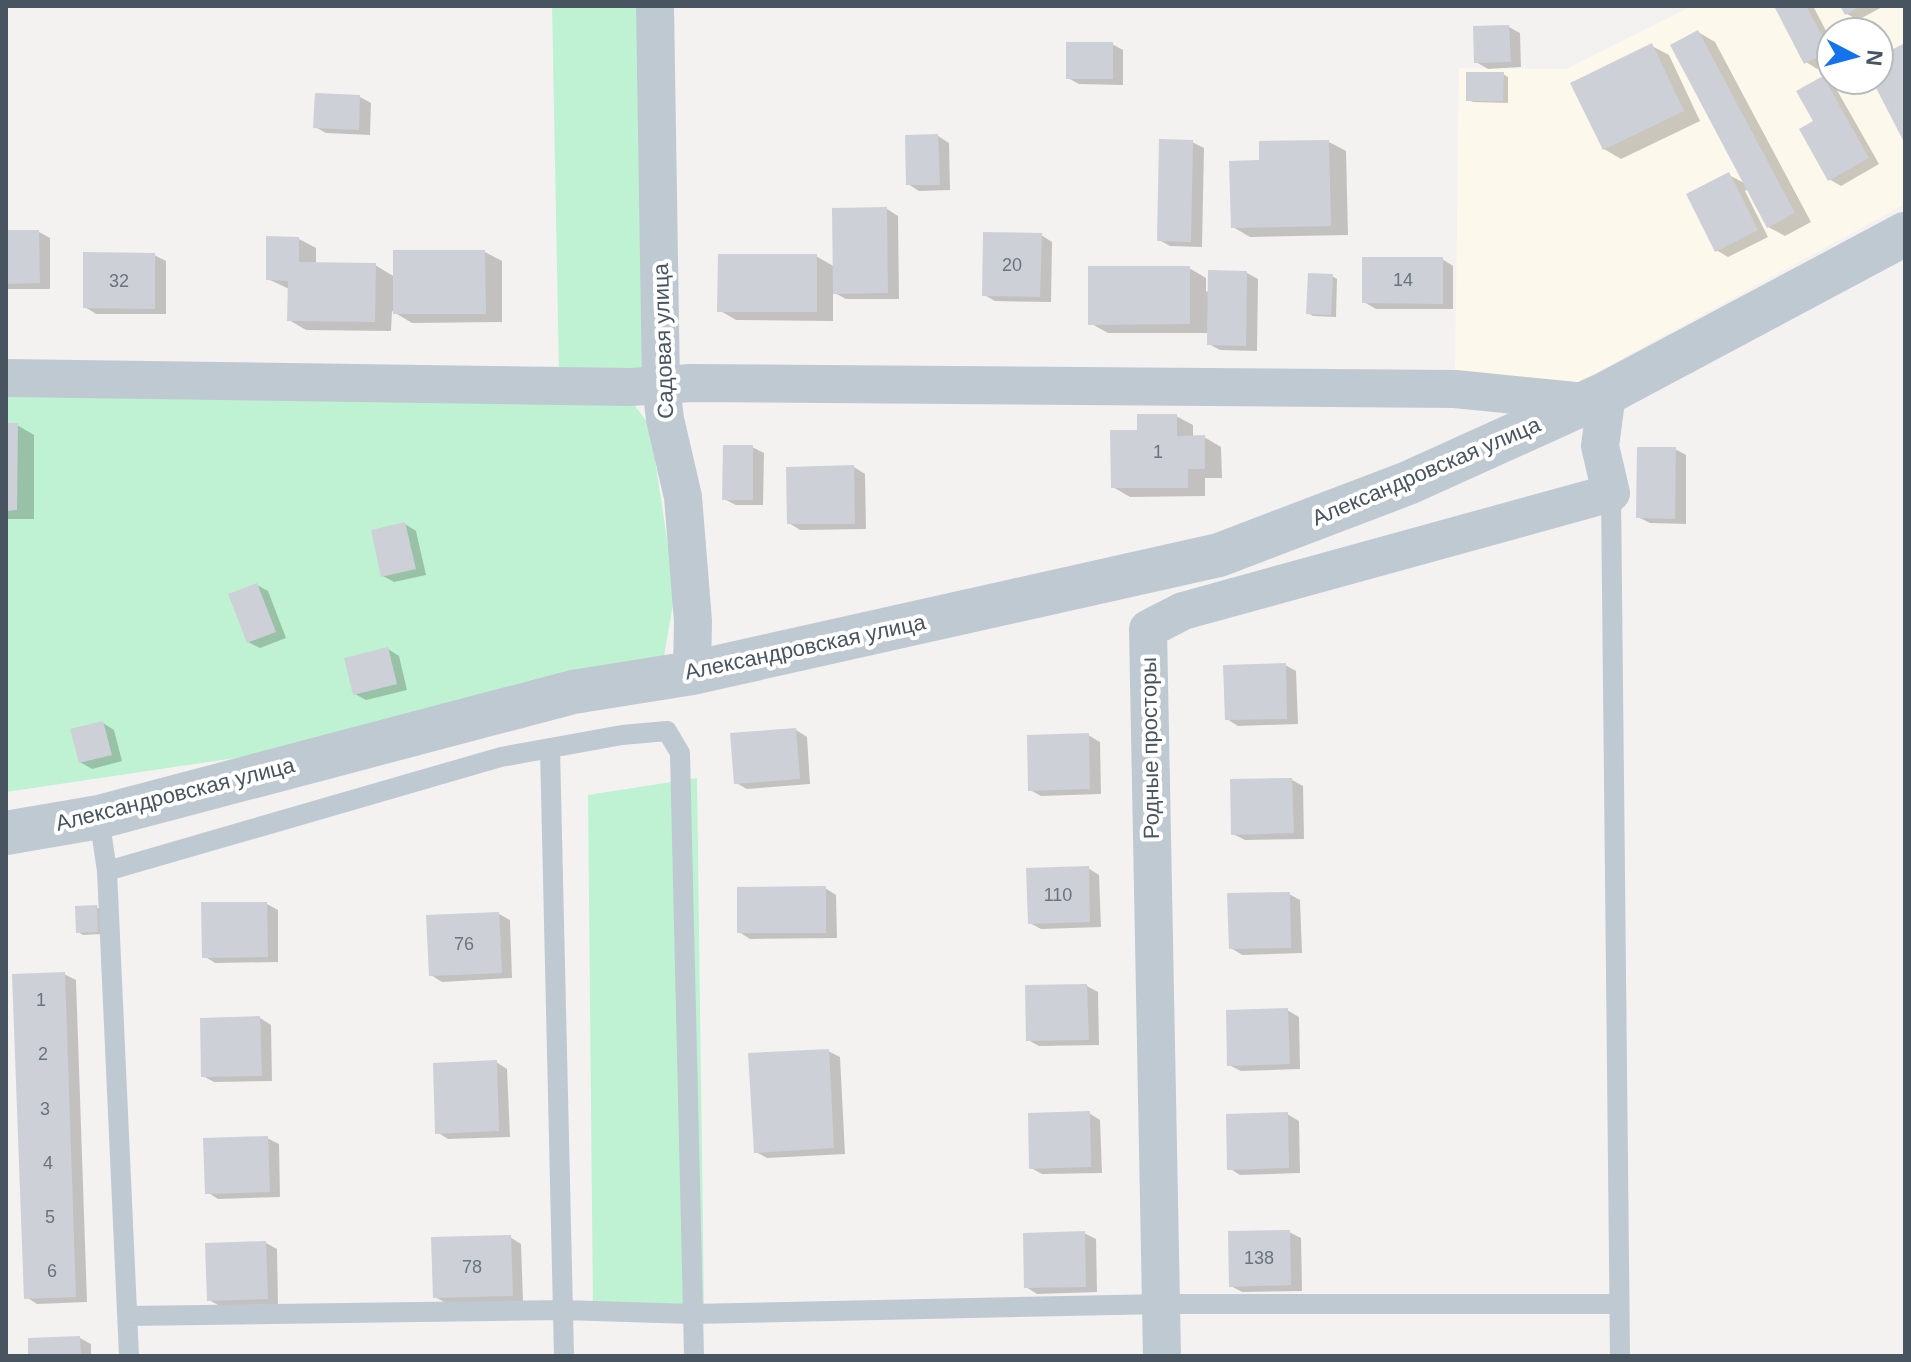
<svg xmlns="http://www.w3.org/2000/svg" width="1911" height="1362" viewBox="0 0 1911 1362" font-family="Arial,sans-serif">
<rect width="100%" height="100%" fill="#f4f1f1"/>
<path fill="#fdf8ec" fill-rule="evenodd" d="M 1692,6 L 1905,6 L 1905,204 L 1577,383 L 1455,377 L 1459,68 L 1566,69 ZM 1831,32 L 1879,32 L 1879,80 L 1831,80 Z"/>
<path fill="#bff2d2" d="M 552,6 L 646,6 L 648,365 L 637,372 L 559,373 Z
M 6,384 L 630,399 L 650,426 L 675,593 L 664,656 L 680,692 L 6,792 Z
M 697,778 L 704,1309 L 593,1310 L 588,795 Z"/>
<path fill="#0003" d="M 1776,6 L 1813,6 L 1831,40 L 1831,61 L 1817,69 L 1806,62 Z
M 1842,6 L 1884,6 L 1858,20 L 1847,14 Z
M 1509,27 L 1520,33 L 1521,67 L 1488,69 L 1476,62 Z
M 1698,32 L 1715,42 L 1811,222 L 1785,236 L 1768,227 L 1748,189 L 1745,191 L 1768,237 L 1728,257 L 1716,250 L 1729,175 L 1746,184 Z
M 1112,44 L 1123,50 L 1123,85 L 1079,84 L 1068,78 Z
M 1652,46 L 1669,55 L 1700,121 L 1621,159 L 1604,149 Z
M 1503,74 L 1508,77 L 1508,103 L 1473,102 L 1468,100 Z
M 1823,78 L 1834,85 L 1879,164 L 1841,186 L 1829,179 Z
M 360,97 L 371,103 L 370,135 L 326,133 L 315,127 Z
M 938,136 L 949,143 L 950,190 L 919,191 L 908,184 Z
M 1192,142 L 1204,148 L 1202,247 L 1170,246 L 1159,240 Z
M 1329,142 L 1346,151 L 1348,235 L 1250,237 L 1233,227 Z
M 887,209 L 898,216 L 899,299 L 846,299 L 833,292 L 833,321 L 736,320 L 719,310 L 816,256 L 835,267 Z
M 6,232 L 39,232 L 50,238 L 50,289 L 6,289 Z
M 1041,235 L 1052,242 L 1051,302 L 995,301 L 984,295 Z
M 299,239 L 316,248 L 316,264 L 375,265 L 395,277 L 485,252 L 502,261 L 502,322 L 412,323 L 392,311 L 391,331 L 306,330 L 289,320 L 289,289 L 268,279 Z
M 154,255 L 166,261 L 166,314 L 96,314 L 85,307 Z
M 1442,259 L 1453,266 L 1453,309 L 1376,309 L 1364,302 Z
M 1189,268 L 1206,278 L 1206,292 L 1247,273 L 1258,279 L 1257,351 L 1220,350 L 1209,344 L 1209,333 L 1108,333 L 1090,323 Z
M 1332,276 L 1337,279 L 1336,317 L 1313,316 L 1308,313 Z
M 1176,416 L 1193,425 L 1193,437 L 1204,437 L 1221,447 L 1222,478 L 1205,478 L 1205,496 L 1130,497 L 1113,487 L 1139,432 Z
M 6,425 L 17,425 L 34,435 L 34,519 L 6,519 Z
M 752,447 L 764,453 L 763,505 L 736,505 L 724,499 Z
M 1675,449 L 1686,455 L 1686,524 L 1650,523 L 1638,517 Z
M 854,467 L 865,474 L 866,529 L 800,530 L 789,523 Z
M 405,524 L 416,531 L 426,575 L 394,582 L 383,576 Z
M 257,585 L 268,591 L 286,638 L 260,648 L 248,642 Z
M 388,649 L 399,656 L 407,690 L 366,700 L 355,694 Z
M 1285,665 L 1296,671 L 1298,724 L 1238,726 L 1227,719 Z
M 103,723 L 114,730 L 122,761 L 92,769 L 80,762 Z
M 796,730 L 807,737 L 810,784 L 747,789 L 736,783 Z
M 1088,735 L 1100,742 L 1101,794 L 1041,796 L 1030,790 Z
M 1292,780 L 1303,786 L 1304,839 L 1245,840 L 1233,834 Z
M 1088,868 L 1099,875 L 1101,927 L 1041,929 L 1030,923 Z
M 825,888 L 836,895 L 837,938 L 750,939 L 739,932 Z
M 1289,894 L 1300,900 L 1302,953 L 1242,955 L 1231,948 Z
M 267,904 L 278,910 L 278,962 L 215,963 L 204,956 Z
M 96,907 L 101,910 L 102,934 L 83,935 L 78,932 Z
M 499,914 L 510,920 L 512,978 L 442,982 L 431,975 Z
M 64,974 L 76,980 L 87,1302 L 37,1304 L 26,1297 Z
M 1087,986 L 1098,992 L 1099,1045 L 1039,1046 L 1028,1040 Z
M 1287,1010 L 1299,1017 L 1300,1069 L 1241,1071 L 1229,1065 Z
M 260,1018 L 271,1025 L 272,1081 L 214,1082 L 203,1076 Z
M 828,1051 L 840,1057 L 845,1154 L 767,1158 L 756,1152 Z
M 496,1062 L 507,1069 L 510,1137 L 448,1139 L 437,1132 Z
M 1089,1113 L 1100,1120 L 1102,1173 L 1042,1174 L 1031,1168 Z
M 1287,1114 L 1299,1121 L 1300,1173 L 1240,1175 L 1229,1168 Z
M 267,1138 L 279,1144 L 280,1197 L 218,1199 L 207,1192 Z
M 1289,1232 L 1301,1238 L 1302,1291 L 1242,1292 L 1231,1286 Z
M 1084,1233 L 1096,1239 L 1097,1292 L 1037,1294 L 1026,1287 Z
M 510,1237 L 521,1244 L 523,1301 L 446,1303 L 435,1297 Z
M 266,1243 L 277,1249 L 278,1304 L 220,1306 L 209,1300 Z
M 80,1338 L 91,1344 L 91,1356 L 30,1356 Z"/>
<path fill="#cdd0d6" d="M 1774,6 L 1806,6 L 1830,50 L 1804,64 Z
M 1840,6 L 1862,6 L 1845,15 Z
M 1509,25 L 1511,62 L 1474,63 L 1473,26 Z
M 1698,30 L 1795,213 L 1767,228 L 1670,45 Z
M 1066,42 L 1113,42 L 1113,79 L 1066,79 Z
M 1652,43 L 1684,111 L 1603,150 L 1570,83 Z
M 1905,43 L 1905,144 L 1872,80 L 1879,80 L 1879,56 Z
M 1466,72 L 1504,72 L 1503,101 L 1466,101 Z
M 1823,76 L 1869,158 L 1828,181 L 1799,129 L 1813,121 L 1796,91 Z
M 315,93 L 360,95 L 359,130 L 313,128 Z
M 938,134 L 940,185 L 906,185 L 905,135 Z
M 1159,139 L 1193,140 L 1191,242 L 1157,241 Z
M 1329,140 L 1331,226 L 1231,228 L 1229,161 L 1259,160 L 1259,141 Z
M 1729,172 L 1758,230 L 1715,252 L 1686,194 Z
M 887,207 L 888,293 L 833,294 L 832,208 Z
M 6,230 L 39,230 L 40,283 L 6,284 Z
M 983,232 L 1042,233 L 1040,297 L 982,296 Z
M 266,236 L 299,237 L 299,262 L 376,263 L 375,322 L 287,321 L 288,281 L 266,280 Z
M 393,250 L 485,250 L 486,314 L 393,314 Z
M 83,252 L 155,253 L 155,309 L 83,308 Z
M 718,254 L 817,254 L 817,312 L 717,312 Z
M 1362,257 L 1443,257 L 1443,304 L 1362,303 Z
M 1088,266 L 1190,266 L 1190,324 L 1088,325 Z
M 1208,270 L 1247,271 L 1246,346 L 1207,345 Z
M 1308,273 L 1333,274 L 1331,315 L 1306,314 Z
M 1137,414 L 1177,414 L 1177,436 L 1205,435 L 1205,469 L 1188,469 L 1188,488 L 1111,488 L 1110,430 L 1137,430 Z
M 6,423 L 18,423 L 17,510 L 6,511 Z
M 723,445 L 753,445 L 753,500 L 722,500 Z
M 1637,447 L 1676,447 L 1675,519 L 1636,518 Z
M 854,465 L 855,524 L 787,524 L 786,467 Z
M 405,522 L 416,569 L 381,577 L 371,530 Z
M 257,583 L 276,632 L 247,643 L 228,594 Z
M 388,647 L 397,684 L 353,695 L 344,658 Z
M 1286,663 L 1287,719 L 1225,720 L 1223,665 Z
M 103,721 L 112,755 L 79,763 L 70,729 Z
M 796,728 L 800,779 L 734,784 L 730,733 Z
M 1089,733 L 1090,789 L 1028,791 L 1027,735 Z
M 1292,778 L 1294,833 L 1231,835 L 1230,779 Z
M 1089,866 L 1090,922 L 1028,924 L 1026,868 Z
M 826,886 L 826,933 L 737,933 L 737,887 Z
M 1290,892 L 1291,948 L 1229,949 L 1227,893 Z
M 201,902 L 267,902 L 268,957 L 202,958 Z
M 97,905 L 98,932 L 76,933 L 75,906 Z
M 499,912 L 502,973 L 429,976 L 426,915 Z
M 65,972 L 76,1297 L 24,1299 L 12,974 Z
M 1087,984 L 1089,1040 L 1026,1041 L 1025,985 Z
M 1288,1008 L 1290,1064 L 1227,1066 L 1226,1010 Z
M 260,1016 L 262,1076 L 201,1077 L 200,1018 Z
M 829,1049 L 834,1148 L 754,1153 L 748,1053 Z
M 497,1060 L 499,1131 L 435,1134 L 433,1063 Z
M 1090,1111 L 1091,1167 L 1029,1169 L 1028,1113 Z
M 1288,1112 L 1289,1168 L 1227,1170 L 1226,1114 Z
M 268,1136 L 270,1192 L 205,1194 L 203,1138 Z
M 1290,1230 L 1291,1285 L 1229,1287 L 1228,1231 Z
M 1085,1231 L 1086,1287 L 1024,1288 L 1023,1233 Z
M 511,1235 L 513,1296 L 433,1298 L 431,1237 Z
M 266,1241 L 268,1299 L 207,1301 L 205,1243 Z
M 80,1336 L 81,1356 L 28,1356 L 28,1338 Z"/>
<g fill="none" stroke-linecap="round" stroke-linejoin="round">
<path stroke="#bfc9d1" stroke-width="20" d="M 1611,493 L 1620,1356
M 550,748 L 564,1356
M 99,817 L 107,871 L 129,1356
M 107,871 L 501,757 L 622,735 L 667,731 L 680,753 L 694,1356
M 128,1316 L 563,1310 L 692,1314 L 1162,1304 L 1619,1304"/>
<path stroke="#bfc9d1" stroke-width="38" d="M 655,6 L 661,386 L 665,419 L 683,497 L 693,621 L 692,673
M 6,378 L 631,387 L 691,383 L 1455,389 L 1585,402
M 1162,1356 L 1148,629 L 1183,611 L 1611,493 L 1600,446 L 1607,393"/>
<path stroke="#bfc9d1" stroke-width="44" d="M 6,833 L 99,817 L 573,692 L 692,673 L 1219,555 L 1408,483 L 1607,393 L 1905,234"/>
</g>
<g text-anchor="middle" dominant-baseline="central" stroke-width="8" stroke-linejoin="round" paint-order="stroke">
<g font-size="18" fill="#69747e">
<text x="1012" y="265">20</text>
<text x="1403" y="280">14</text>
<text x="119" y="281">32</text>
<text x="1158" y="452">1</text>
<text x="1058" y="895">110</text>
<text x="464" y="944">76</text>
<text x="41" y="1000">1</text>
<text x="43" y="1054">2</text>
<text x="45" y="1109">3</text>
<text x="48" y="1163">4</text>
<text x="50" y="1217">5</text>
<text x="1259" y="1258">138</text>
<text x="472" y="1267">78</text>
<text x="52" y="1271">6</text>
</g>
<g font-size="22" fill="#485560" stroke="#fff">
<text transform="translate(663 341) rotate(-92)">Садовая улица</text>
<text transform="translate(1426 471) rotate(-23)">Александровская улица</text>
<text transform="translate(805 647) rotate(-12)">Александровская улица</text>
<text transform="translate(1150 748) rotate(-91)">Родные просторы</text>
<text transform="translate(175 794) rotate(-14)">Александровская улица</text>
</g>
</g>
<rect width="1911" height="1362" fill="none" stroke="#485560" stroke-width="16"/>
<g transform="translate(1855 56) rotate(96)"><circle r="38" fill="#ffffff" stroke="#b6bbbf" stroke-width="2"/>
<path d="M0-6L14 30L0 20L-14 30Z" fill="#1273ed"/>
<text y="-12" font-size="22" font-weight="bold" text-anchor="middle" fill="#485560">N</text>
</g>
</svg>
